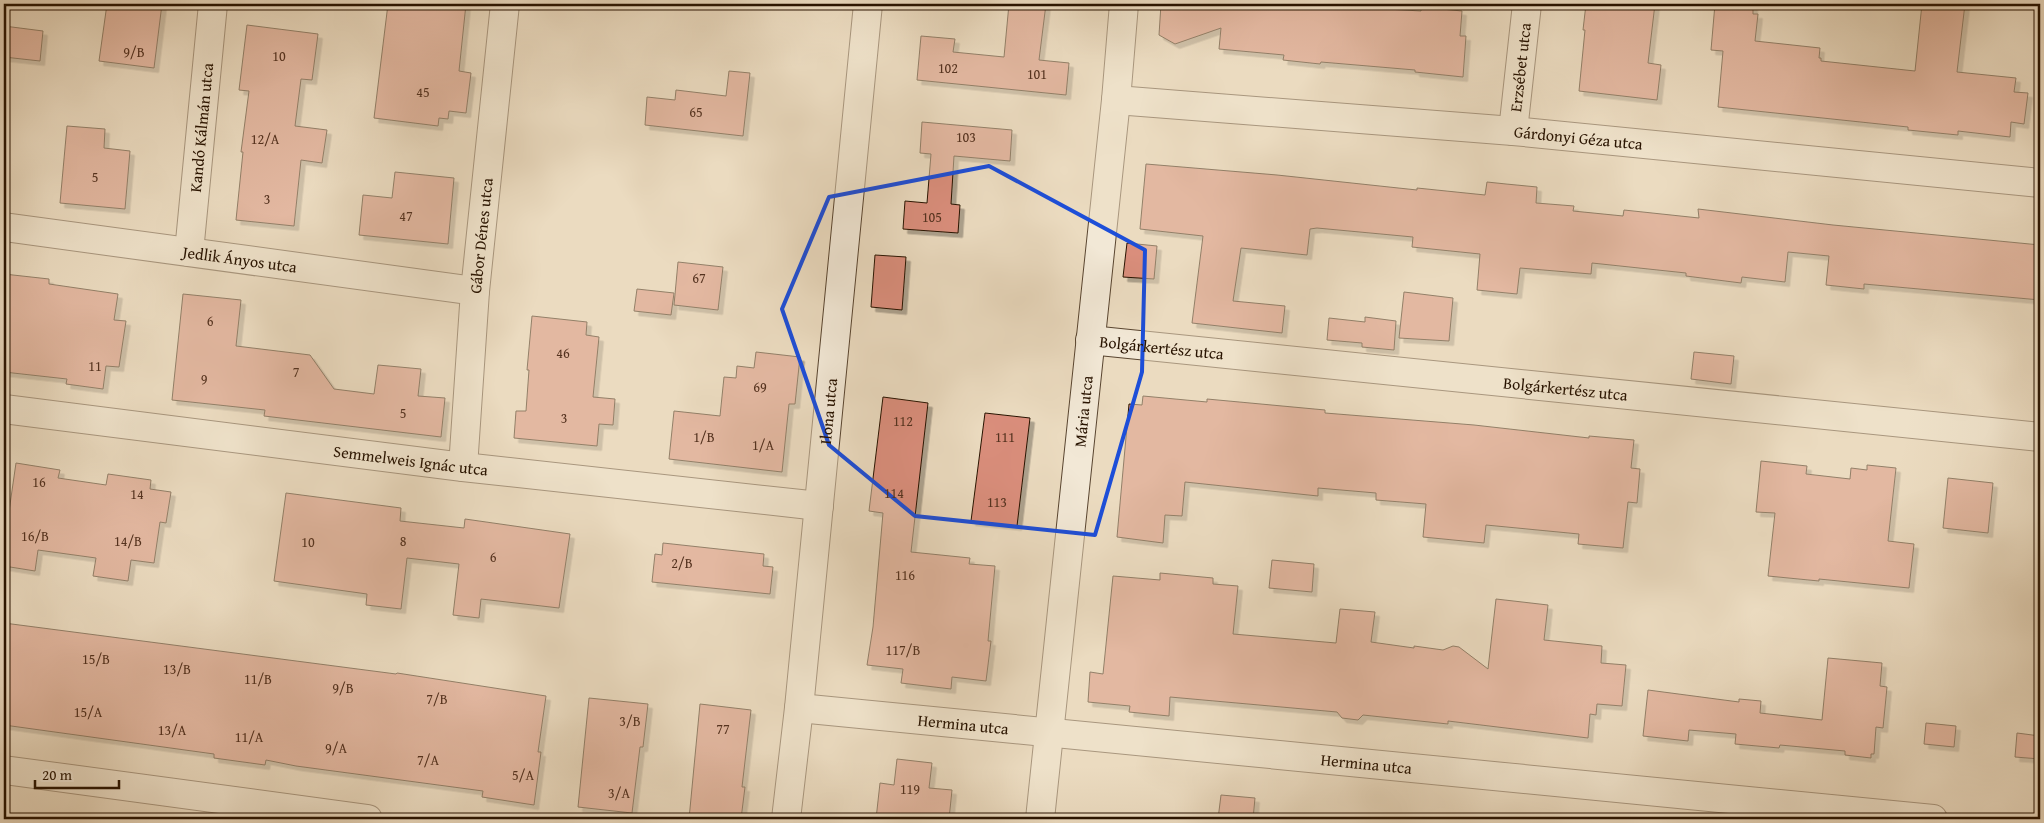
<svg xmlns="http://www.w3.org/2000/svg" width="2044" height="823" viewBox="0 0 2044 823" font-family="'Gentium Book Plus',serif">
<defs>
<filter id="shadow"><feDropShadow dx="4.5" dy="4.5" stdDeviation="0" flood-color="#0004"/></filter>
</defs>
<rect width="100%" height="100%" fill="#ebdbc0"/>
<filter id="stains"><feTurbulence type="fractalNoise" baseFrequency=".004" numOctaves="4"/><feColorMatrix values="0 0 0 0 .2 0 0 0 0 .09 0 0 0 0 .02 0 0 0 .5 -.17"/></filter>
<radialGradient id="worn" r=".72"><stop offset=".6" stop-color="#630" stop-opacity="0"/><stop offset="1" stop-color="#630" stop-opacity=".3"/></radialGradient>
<path fill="#da8e7c" stroke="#281300" filter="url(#shadow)" d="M 107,4 L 162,4 L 154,68 L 99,61 Z
M 388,4 L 466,4 L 459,71 L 471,73 L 466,113 L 449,111 L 448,119 L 439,118 L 438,126 L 374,118 Z
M 1009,4 L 1046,4 L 1039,60 L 1069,63 L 1066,95 L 917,80 L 921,36 L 955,39 L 953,52 L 1004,57 Z
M 1161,4 L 1336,4 L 1335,6 L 1421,11 L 1421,7 L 1462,11 L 1460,36 L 1466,36 L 1463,77 L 1415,72 L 1415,70 L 1321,62 L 1320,64 L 1283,60 L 1284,55 L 1219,49 L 1221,28 L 1175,44 L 1159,35 Z
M 1586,4 L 1655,4 L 1648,63 L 1661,65 L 1657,100 L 1579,91 L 1585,30 L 1583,30 Z
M 1715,4 L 1753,4 L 1753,14 L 1758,14 L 1755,41 L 1820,48 L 1819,58 L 1821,58 L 1821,61 L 1915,71 L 1922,4 L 1965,4 L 1957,72 L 2016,78 L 2014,92 L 2028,93 L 2024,124 L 2011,122 L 2010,137 L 1958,131 L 1958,135 L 1908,130 L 1908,127 L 1718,107 L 1723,51 L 1711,50 Z
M 247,25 L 318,34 L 312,80 L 301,79 L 295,126 L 327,130 L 322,163 L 301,160 L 294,226 L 236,220 L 243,152 L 241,152 L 249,91 L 239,90 Z
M 4,26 L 43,31 L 40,61 L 4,57 Z
M 729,71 L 750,73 L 743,136 L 645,125 L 647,97 L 675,100 L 676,90 L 726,96 Z
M 922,122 L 1012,130 L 1010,161 L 954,156 L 951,204 L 960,205 L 958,233 L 903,229 L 905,201 L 927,203 L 931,154 L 920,153 Z
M 67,126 L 105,129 L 104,148 L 130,151 L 125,209 L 60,203 Z
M 1146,164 L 1277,175 L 1417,190 L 1417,188 L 1485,195 L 1487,182 L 1506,184 L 1537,187 L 1536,203 L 1574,206 L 1573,211 L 1623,216 L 1624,210 L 1699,218 L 1698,209 L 1833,225 L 2040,245 L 2040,300 L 1864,284 L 1864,289 L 1826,285 L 1829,256 L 1788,252 L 1785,282 L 1742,277 L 1741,283 L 1686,276 L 1686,273 L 1592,263 L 1591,274 L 1520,268 L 1517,294 L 1477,290 L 1480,254 L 1412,247 L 1413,237 L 1317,228 L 1310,229 L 1307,255 L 1241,248 L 1233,301 L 1285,306 L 1282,333 L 1192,323 L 1203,236 L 1140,229 Z
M 395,172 L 454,178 L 448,244 L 359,235 L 363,195 L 392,198 Z
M 1127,243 L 1157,246 L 1154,279 L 1123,277 Z
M 875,255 L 906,257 L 902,310 L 871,307 Z
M 678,262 L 723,267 L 718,310 L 674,305 Z
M 4,274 L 49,279 L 49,284 L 118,294 L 114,320 L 126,321 L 119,367 L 106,366 L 103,389 L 66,384 L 67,379 L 4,372 Z
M 637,289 L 674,293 L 671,315 L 634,311 Z
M 1404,292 L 1453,298 L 1449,341 L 1399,338 Z
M 183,294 L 241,300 L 236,346 L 310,355 L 334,389 L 374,394 L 378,365 L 421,369 L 418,396 L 445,398 L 441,437 L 264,416 L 265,410 L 172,400 Z
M 532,316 L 587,322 L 586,335 L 599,337 L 593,397 L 615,399 L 613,425 L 599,424 L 597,446 L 514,438 L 516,411 L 526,411 L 529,370 L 527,370 Z
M 1365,317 L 1396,321 L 1394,350 L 1362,347 L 1362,343 L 1327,340 L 1329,318 L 1365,322 Z
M 756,352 L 800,357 L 795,404 L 789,404 L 782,472 L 669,459 L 674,411 L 720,416 L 724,377 L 736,378 L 737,366 L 754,368 Z
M 1694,352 L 1734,356 L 1731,384 L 1691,379 Z
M 1143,396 L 1207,402 L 1207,399 L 1325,410 L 1325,413 L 1474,425 L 1589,438 L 1589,436 L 1634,440 L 1631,468 L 1640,469 L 1637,503 L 1628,502 L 1623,548 L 1578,544 L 1579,534 L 1486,525 L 1484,543 L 1423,537 L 1426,504 L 1376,500 L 1376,493 L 1318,488 L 1318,496 L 1185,482 L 1182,516 L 1165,515 L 1163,543 L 1117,537 L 1129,404 L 1142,405 Z
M 883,397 L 928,403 L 911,552 L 970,558 L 969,564 L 995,566 L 988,641 L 991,641 L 986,681 L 952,677 L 951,689 L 901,683 L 903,669 L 867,665 L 873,627 L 883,513 L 869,511 Z
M 985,413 L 1030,418 L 1017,526 L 971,521 Z
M 1761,461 L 1807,466 L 1806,474 L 1850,479 L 1851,468 L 1867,470 L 1867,465 L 1896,468 L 1888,541 L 1914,544 L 1909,588 L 1819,579 L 1819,581 L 1768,576 L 1775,513 L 1756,512 Z
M 16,463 L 60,470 L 58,478 L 106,485 L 108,474 L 151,480 L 150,489 L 171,492 L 166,523 L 160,522 L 154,563 L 131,560 L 128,581 L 93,576 L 96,558 L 38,550 L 35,571 L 4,566 L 4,546 Z
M 1948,478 L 1993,483 L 1988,533 L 1943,528 Z
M 286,493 L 401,508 L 400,521 L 464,528 L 465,519 L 570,534 L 559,608 L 481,599 L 479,618 L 453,615 L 459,564 L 407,558 L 401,609 L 366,605 L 367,594 L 274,581 Z
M 663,543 L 764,554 L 763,566 L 773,567 L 770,594 L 652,582 L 655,554 L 662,555 Z
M 1272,560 L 1314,564 L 1312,592 L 1269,588 Z
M 1160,573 L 1213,578 L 1213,584 L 1238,586 L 1233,634 L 1336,643 L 1340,609 L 1375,612 L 1371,642 L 1414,648 L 1414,646 L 1443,650 L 1453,646 L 1459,647 L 1488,669 L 1496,599 L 1548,605 L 1544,640 L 1602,646 L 1601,663 L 1626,665 L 1622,706 L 1597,704 L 1596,715 L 1590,714 L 1588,738 L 1448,721 L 1448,724 L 1363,715 L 1358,720 L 1342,718 L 1337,712 L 1170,697 L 1169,716 L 1129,712 L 1130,706 L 1088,702 L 1090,672 L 1103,674 L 1113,576 L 1160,580 Z
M 4,623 L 396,674 L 397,673 L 546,696 L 538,752 L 541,752 L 534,805 L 482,797 L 483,791 L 296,766 L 266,760 L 265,765 L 214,758 L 214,754 L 4,725 Z
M 1828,658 L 1882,663 L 1880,686 L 1887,687 L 1883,728 L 1876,727 L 1874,754 L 1871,754 L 1871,758 L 1845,755 L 1845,751 L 1780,745 L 1779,748 L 1735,744 L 1736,734 L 1689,730 L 1688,741 L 1643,736 L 1648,690 L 1739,702 L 1739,699 L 1761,701 L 1760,713 L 1822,720 Z
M 589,698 L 648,704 L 643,747 L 640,747 L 632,813 L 578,807 Z
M 700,704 L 751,710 L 742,787 L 745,787 L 741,819 L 689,819 Z
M 1926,723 L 1956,726 L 1954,747 L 1924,744 Z
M 2017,733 L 2040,736 L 2040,759 L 2015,757 Z
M 897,759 L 932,763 L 929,788 L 952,790 L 949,819 L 876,819 L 880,783 L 894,785 Z
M 1221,795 L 1255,798 L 1253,819 L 1218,819 Z"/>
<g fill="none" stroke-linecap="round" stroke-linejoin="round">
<g stroke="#594530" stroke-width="30">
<g id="minor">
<path id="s1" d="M 1116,100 L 1513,131 L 2040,183"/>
<path id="s2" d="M 1513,131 L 1527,4"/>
<path id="s3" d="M 4,227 L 475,291"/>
<path id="s4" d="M 189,252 L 213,4"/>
<path id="s5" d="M 1090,340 L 2040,437"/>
<path id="s6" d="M 4,409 L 463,467 L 819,506"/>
<path id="s7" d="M 463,467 L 475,291 L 505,4"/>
<path id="s8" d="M 799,708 L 1933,819"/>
<path d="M 4,770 L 368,819"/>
<path id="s9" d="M 786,819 L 799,708 L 868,4"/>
<path id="s10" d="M 1040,819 L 1116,100 L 1124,4"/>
</g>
</g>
<use href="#minor" stroke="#f2e8d6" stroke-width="28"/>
</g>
<path d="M0 0H2044V823H0ZM 989,166 L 1145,250 L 1142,372 L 1095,535 L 915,516 L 829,445 L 782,309 L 829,197 Z" fill="#ebdbc0" fill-opacity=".55" fill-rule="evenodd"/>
<path fill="none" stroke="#1d4ed8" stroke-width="4" stroke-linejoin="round" d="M 989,166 L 1145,250 L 1142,372 L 1095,535 L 915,516 L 829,445 L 782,309 L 829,197 Z"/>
<g text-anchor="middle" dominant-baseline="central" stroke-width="5" stroke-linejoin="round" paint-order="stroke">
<g font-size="14" fill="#54321f">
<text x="134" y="52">9/B</text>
<text x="279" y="56">10</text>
<text x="948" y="68">102</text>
<text x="1037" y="74">101</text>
<text x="423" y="92">45</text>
<text x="696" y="112">65</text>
<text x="966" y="137">103</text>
<text x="265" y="139">12/A</text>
<text x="95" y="177">5</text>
<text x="267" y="199">3</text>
<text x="406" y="216">47</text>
<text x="932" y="217">105</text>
<text x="699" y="278">67</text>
<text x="210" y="321">6</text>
<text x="563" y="353">46</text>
<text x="95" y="366">11</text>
<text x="296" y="372">7</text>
<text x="204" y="379">9</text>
<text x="760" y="387">69</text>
<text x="403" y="413">5</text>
<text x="564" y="418">3</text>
<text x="903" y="421">112</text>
<text x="704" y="437">1/B</text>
<text x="1005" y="437">111</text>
<text x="763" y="445">1/A</text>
<text x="39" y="482">16</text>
<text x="894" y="493">114</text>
<text x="137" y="494">14</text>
<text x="997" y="502">113</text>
<text x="35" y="536">16/B</text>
<text x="128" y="541">14/B</text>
<text x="403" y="541">8</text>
<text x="308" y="542">10</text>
<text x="493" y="557">6</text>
<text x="682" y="563">2/B</text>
<text x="905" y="575">116</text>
<text x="903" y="650">117/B</text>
<text x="96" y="659">15/B</text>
<text x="177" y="669">13/B</text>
<text x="258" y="679">11/B</text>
<text x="343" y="688">9/B</text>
<text x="437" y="699">7/B</text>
<text x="88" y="712">15/A</text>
<text x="630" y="721">3/B</text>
<text x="723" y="729">77</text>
<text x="172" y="730">13/A</text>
<text x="249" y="737">11/A</text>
<text x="336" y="748">9/A</text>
<text x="428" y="760">7/A</text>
<text x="523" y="775">5/A</text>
<text x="910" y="789">119</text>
<text x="619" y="793">3/A</text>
</g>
<g font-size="16" fill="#281300" stroke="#f2e8d6">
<text stroke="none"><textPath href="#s2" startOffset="64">Erzsébet utca</textPath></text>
<text stroke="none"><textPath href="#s4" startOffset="125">Kandó Kálmán utca</textPath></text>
<text stroke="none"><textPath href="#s1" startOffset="464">Gárdonyi Géza utca</textPath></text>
<text stroke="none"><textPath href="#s7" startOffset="232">Gábor Dénes utca</textPath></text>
<text stroke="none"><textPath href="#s3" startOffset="238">Jedlik Ányos utca</textPath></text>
<text stroke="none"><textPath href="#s5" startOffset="72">Bolgárkertész utca</textPath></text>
<text stroke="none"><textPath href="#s5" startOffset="478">Bolgárkertész utca</textPath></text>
<text stroke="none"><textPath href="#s10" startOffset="410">Mária utca</textPath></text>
<text stroke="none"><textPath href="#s9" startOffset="410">Ilona utca</textPath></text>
<text stroke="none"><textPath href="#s6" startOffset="410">Semmelweis Ignác utca</textPath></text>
<text stroke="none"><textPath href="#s8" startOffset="165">Hermina utca</textPath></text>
<text stroke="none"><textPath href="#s8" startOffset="570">Hermina utca</textPath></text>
</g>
</g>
<rect width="2044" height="823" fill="none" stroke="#ebdbc0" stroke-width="20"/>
<rect x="5" y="5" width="2034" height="813" fill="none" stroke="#281300" stroke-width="2.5"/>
<rect x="10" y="10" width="2024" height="803" fill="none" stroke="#281300"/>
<path d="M35 780v8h84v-8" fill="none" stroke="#281300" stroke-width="2.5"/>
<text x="42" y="780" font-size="15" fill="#281300" stroke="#f2e8d6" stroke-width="4" paint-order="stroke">20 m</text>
<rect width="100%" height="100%" filter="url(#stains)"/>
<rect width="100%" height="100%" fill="url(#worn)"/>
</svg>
